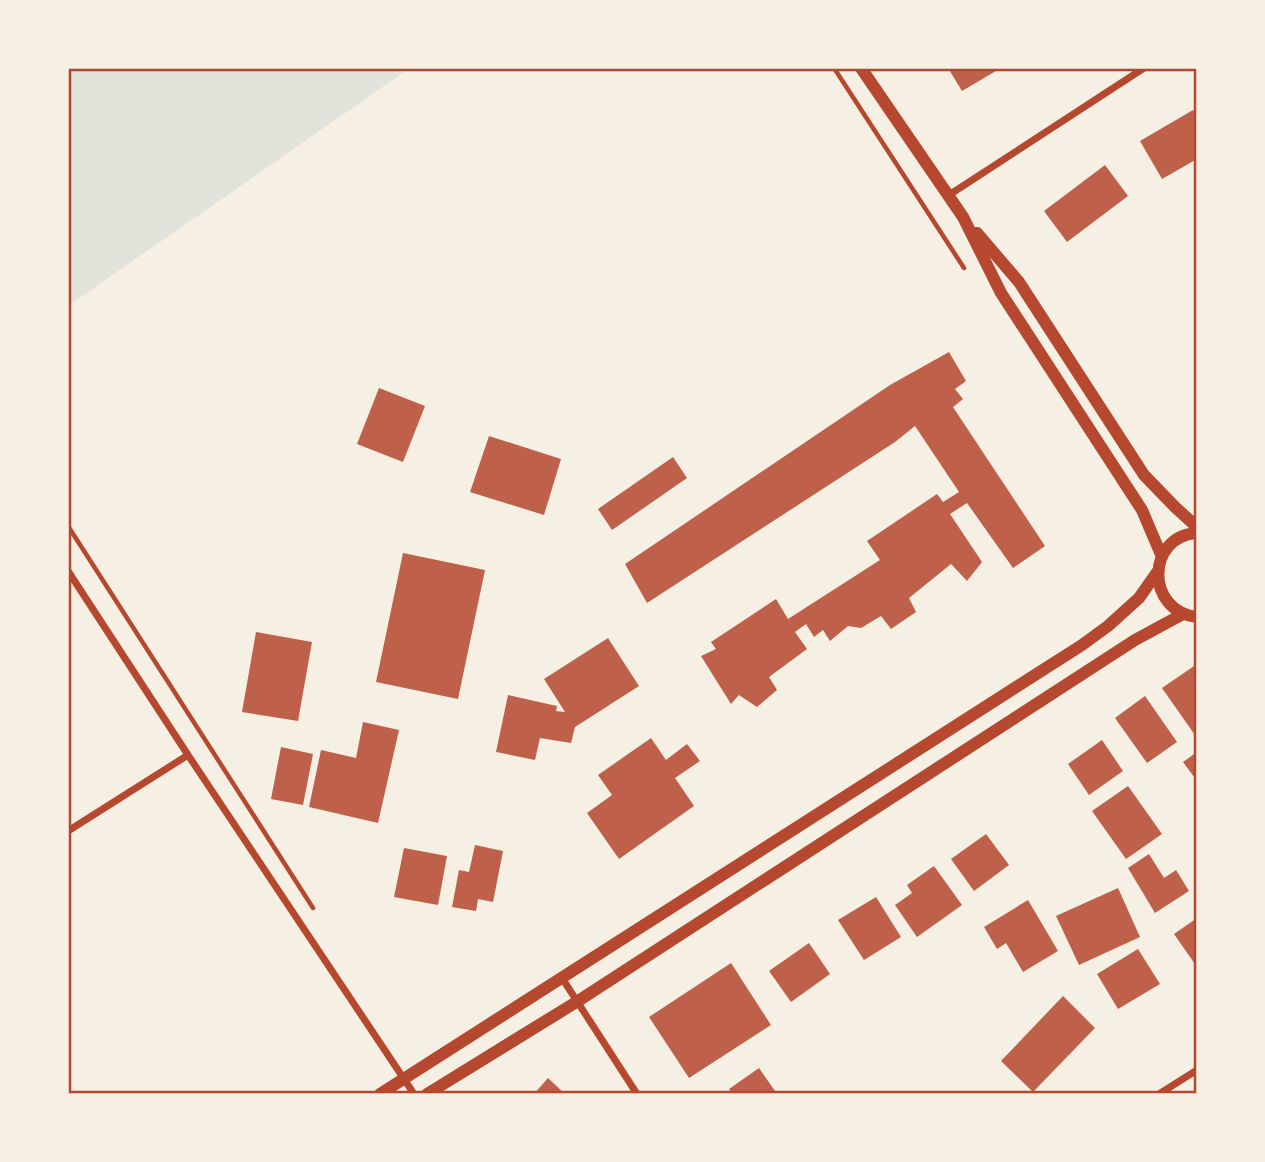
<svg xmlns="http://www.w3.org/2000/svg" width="1265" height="1162" viewBox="0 0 1265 1162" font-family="Lora,serif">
<rect width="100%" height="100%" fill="#f6efe4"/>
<path fill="#e2e4dc" d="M 68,68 L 410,68 L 68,306 Z"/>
<path fill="#bf614a" d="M 948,68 L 1001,68 L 962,91 Z
M 1193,110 L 1197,117 L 1197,159 L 1162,179 L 1140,141 Z
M 1105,165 L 1128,196 L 1067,242 L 1044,211 Z
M 949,352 L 966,381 L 955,389 L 963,399 L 953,407 L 1045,546 L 1013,568 L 967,503 L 950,514 L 982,562 L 967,581 L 951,564 L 909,598 L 916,612 L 891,629 L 881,616 L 861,628 L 848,626 L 830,641 L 823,630 L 814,637 L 806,624 L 795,632 L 807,649 L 769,677 L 777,690 L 757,707 L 739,695 L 731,704 L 701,656 L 716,649 L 711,642 L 776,599 L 788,619 L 880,560 L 867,541 L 937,494 L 943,502 L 959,492 L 915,426 L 895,442 L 647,603 L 625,564 L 890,385 Z
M 379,388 L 425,406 L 403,462 L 357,444 Z
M 489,436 L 561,459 L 544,515 L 470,492 Z
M 673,457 L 687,478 L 612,530 L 598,509 Z
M 403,553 L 485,570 L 458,699 L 376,682 Z
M 256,632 L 312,642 L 298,721 L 242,712 Z
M 608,638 L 639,686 L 575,727 L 571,743 L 540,738 L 535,760 L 496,752 L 508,695 L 557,706 L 556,711 L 565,712 L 544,679 Z
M 1197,664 L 1197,738 L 1162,688 Z
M 1145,696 L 1177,742 L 1147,763 L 1115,718 Z
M 363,722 L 399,730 L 378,823 L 309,807 L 321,750 L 356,758 Z
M 651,738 L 666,760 L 687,744 L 700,761 L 675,778 L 694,806 L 619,859 L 587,813 L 612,795 L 598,775 Z
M 1102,740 L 1123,771 L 1089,795 L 1068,764 Z
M 281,747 L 313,754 L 303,805 L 271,799 Z
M 1197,752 L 1197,781 L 1183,762 Z
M 1128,786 L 1162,834 L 1126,859 L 1092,811 Z
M 986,834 L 1009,865 L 974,891 L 951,859 Z
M 475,845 L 503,851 L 493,902 L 478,899 L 476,911 L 452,907 L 459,870 L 469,872 Z
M 404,848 L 447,856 L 438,905 L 394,897 Z
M 1149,854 L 1164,878 L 1176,870 L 1189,891 L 1155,913 L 1128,868 Z
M 934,866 L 962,905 L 917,937 L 895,905 L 912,893 L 907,885 Z
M 1118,888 L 1140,937 L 1079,965 L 1056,916 Z
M 876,897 L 901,937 L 864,960 L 838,920 Z
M 1028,900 L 1058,951 L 1023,972 L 1006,943 L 997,949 L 984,927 Z
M 1197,918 L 1197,967 L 1174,934 Z
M 809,943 L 830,974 L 791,1002 L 769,971 Z
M 1138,949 L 1160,984 L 1118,1009 L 1097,974 Z
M 731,963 L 771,1025 L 689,1078 L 649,1017 Z
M 1063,996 L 1095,1028 L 1033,1092 L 1001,1061 Z
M 759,1068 L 777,1094 L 733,1094 L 729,1089 Z
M 548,1078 L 565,1094 L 534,1094 Z"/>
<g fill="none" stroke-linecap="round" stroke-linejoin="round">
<path stroke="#b5482f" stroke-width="4.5" d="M 834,68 L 964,268
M 68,526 L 313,908"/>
<path stroke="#b5482f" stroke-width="7" d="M 949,195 L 1144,68
M 68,571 L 188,755 L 414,1094
M 68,831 L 188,755
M 562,978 L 637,1094
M 1159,1094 L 1197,1070"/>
<path stroke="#b5482f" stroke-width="12" d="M 861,68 L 963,217 L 1001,293 L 1142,510 L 1162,557
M 977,233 L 1019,282 L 1144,475 L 1175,507 L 1197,527
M 1197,533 C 1146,536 1145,611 1197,617
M 380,1094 L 1082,645 L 1108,626 L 1139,598 L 1158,571
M 427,1094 L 578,1001 L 1135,640 L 1183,614"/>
</g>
<rect width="1265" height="1162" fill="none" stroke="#f6efe4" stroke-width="140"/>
<rect x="70" y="70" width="1125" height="1022" fill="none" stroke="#b5482f" stroke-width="2.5"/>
</svg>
